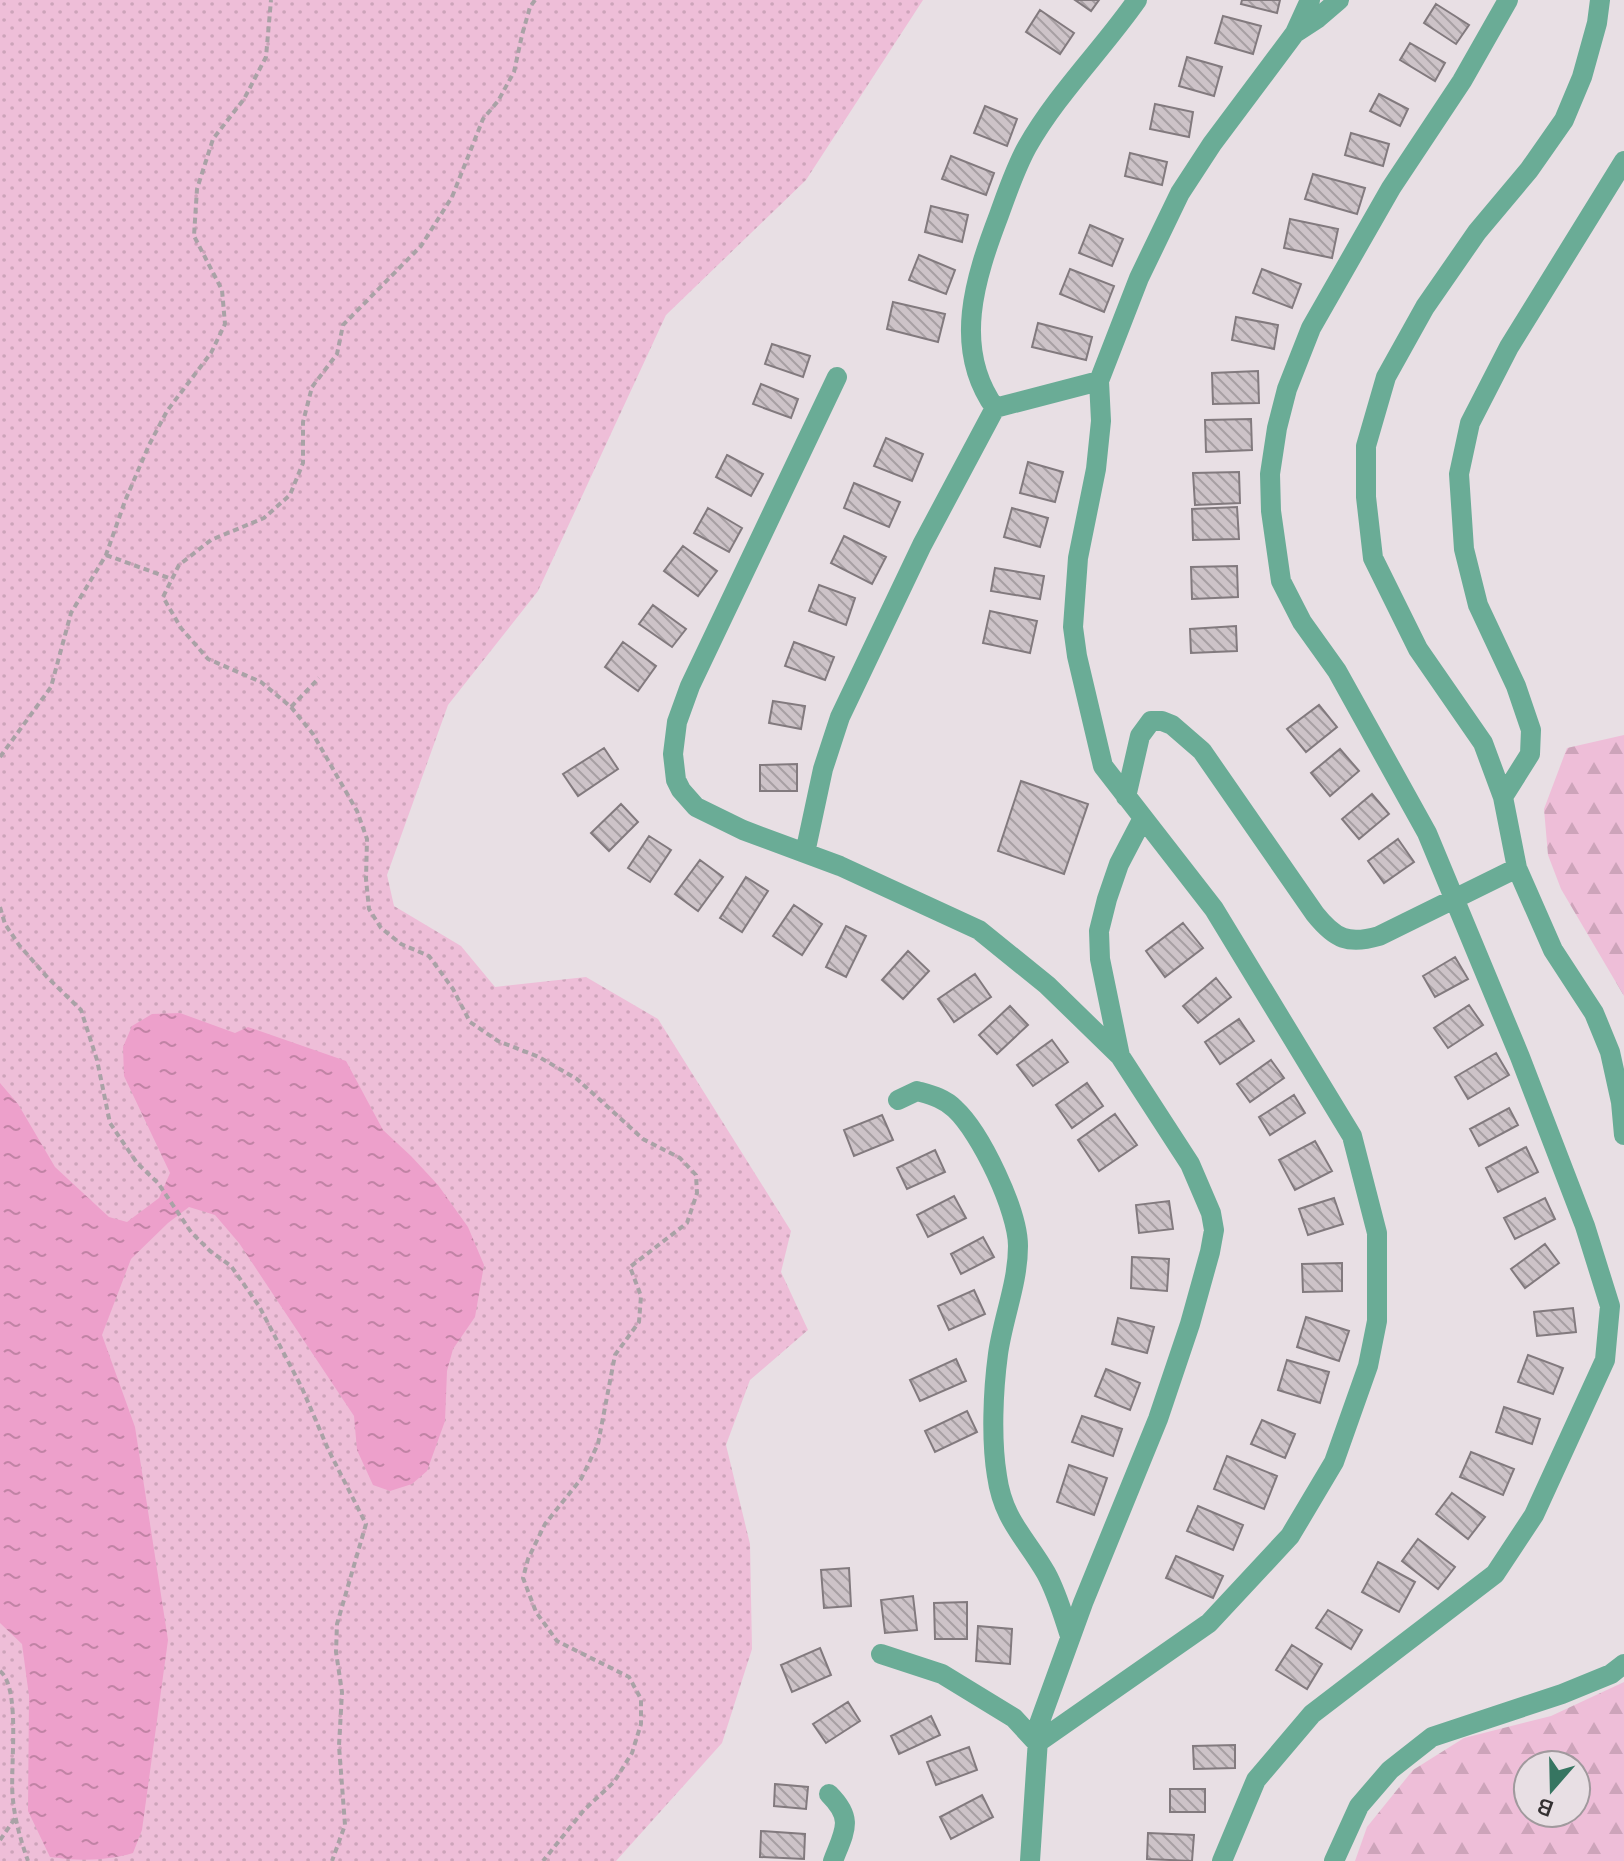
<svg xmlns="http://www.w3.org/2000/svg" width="1624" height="1861" viewBox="0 0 1624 1861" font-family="'Nunito Sans',sans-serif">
<defs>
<pattern id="grass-dots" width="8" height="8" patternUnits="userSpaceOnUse" patternTransform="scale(2)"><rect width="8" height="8" fill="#eebed8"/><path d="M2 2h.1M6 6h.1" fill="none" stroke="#cda4ba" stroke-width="1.8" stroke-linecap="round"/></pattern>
<pattern id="forest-firs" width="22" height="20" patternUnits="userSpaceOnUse" patternTransform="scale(2)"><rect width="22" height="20" fill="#eebed8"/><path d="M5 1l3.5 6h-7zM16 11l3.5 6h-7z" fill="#cda4ba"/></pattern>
<pattern id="water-ripples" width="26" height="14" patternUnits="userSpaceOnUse" patternTransform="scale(2)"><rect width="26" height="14" fill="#eda0cb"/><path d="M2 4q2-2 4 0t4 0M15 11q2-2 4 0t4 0" fill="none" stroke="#c183a5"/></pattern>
<pattern id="building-back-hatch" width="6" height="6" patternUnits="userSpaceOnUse" patternTransform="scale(2)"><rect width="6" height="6" fill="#cdc3c8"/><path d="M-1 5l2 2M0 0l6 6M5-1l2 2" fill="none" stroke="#a79fa3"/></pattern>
</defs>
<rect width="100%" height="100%" fill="#e8dfe4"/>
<path fill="url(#grass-dots)" d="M 0,0 L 923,0 L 806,180 L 666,315 L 538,591 L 448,705 L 387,875 L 394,906 L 461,946 L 495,987 L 586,977 L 658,1019 L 791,1231 L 781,1272 L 808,1330 L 750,1380 L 726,1445 L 750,1544 L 752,1649 L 722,1743 L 616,1861 L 0,1861 Z"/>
<path fill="url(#forest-firs)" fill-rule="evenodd" d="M 1624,735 L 1624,996 L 1561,889 L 1548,855 L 1544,809 L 1567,748 Z
M 1624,1682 L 1624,1861 L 1355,1861 L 1367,1827 L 1413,1770 L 1464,1738 L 1551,1716 ZM 1576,1765 L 1576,1813 L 1528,1813 L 1528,1765 Z"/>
<path fill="url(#water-ripples)" d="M 180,1013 L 235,1033 L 248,1027 L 346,1061 L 383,1130 L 411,1156 L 438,1185 L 468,1227 L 484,1265 L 475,1317 L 453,1349 L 447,1371 L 445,1421 L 427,1471 L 412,1484 L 390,1491 L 373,1485 L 357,1450 L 354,1416 L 239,1243 L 215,1215 L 189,1207 L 168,1223 L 131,1259 L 102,1335 L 135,1427 L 168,1640 L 142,1830 L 133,1853 C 106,1861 78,1861 50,1857 L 28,1811 L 29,1696 L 22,1644 L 0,1623 L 0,1083 L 18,1104 L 55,1167 L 109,1217 L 127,1222 L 159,1198 L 170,1173 L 124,1076 L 123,1047 L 132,1026 L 152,1014 Z"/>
<path fill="url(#building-back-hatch)" stroke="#827a7e" stroke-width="2" d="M 1075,0 L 1099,0 L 1091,11 Z
M 1242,0 L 1280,0 L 1277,13 L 1241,4 Z
M 1436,4 L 1469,25 L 1456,44 L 1424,23 Z
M 1040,10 L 1074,33 L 1060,54 L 1026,32 Z
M 1223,16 L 1261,26 L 1253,54 L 1215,43 Z
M 1410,43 L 1445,63 L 1435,81 L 1400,60 Z
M 1187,57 L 1222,67 L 1214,96 L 1179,86 Z
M 1379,94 L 1408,109 L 1400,126 L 1370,111 Z
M 1155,104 L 1193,112 L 1189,137 L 1150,129 Z
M 985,106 L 1017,119 L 1007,146 L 974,133 Z
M 1351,133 L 1389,144 L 1383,166 L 1345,155 Z
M 1130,153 L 1167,162 L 1162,185 L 1125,176 Z
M 951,156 L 994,173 L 986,195 L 942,179 Z
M 1313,174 L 1365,188 L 1357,214 L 1305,199 Z
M 931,206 L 968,215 L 962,242 L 925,232 Z
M 1290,219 L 1338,229 L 1332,258 L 1284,248 Z
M 1090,225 L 1123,239 L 1112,266 L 1079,253 Z
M 919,255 L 955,270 L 946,294 L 909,280 Z
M 1070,269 L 1114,286 L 1104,312 L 1060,294 Z
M 1262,269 L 1301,284 L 1292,308 L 1253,293 Z
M 893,302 L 945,314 L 938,342 L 887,329 Z
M 1236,317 L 1278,325 L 1274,349 L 1232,340 Z
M 1038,323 L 1092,337 L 1086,360 L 1032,347 Z
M 772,344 L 810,356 L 803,377 L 765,364 Z
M 1258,371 L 1259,403 L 1213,404 L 1212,373 Z
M 761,384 L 798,399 L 791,418 L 753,404 Z
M 1251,419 L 1252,450 L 1206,452 L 1205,420 Z
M 886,438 L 923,454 L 912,481 L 874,466 Z
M 727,455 L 763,474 L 751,496 L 716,477 Z
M 1028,462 L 1063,472 L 1055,502 L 1020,493 Z
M 1239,472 L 1240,503 L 1195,505 L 1193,473 Z
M 854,483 L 900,502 L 889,527 L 844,508 Z
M 1237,507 L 1239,539 L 1193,540 L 1192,509 Z
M 708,508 L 742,528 L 729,552 L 694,533 Z
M 1012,508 L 1048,518 L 1040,547 L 1004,537 Z
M 844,536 L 886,557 L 872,584 L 831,563 Z
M 683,546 L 717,571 L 698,596 L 664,571 Z
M 1237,566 L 1238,597 L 1192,599 L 1191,567 Z
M 995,568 L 1044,576 L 1040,599 L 991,591 Z
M 819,585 L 855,598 L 846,625 L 809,611 Z
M 653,605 L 686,629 L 672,647 L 639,624 Z
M 990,611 L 1037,621 L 1030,653 L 983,643 Z
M 1236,626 L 1237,651 L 1191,653 L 1190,629 Z
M 623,642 L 656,666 L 638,691 L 605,667 Z
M 794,642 L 834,657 L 825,680 L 785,666 Z
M 773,701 L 805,706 L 801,729 L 769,723 Z
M 1319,705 L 1337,727 L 1306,752 L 1287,729 Z
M 604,748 L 618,769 L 578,796 L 563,774 Z
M 1340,749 L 1359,771 L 1330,796 L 1311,773 Z
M 797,764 L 797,791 L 760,791 L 760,765 Z
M 1021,781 L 1088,804 L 1064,874 L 998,851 Z
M 1372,794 L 1389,814 L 1359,839 L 1342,819 Z
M 621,804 L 638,822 L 609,851 L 591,833 Z
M 649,836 L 671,850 L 650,882 L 628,868 Z
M 1398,839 L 1414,862 L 1384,883 L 1368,861 Z
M 700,860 L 723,877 L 698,911 L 675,894 Z
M 746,877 L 768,891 L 742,932 L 720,918 Z
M 794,905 L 822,924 L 802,955 L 773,936 Z
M 1183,923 L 1203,948 L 1165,977 L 1146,951 Z
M 846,926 L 866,936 L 846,977 L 826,967 Z
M 908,951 L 929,971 L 903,999 L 882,980 Z
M 1455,957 L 1468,979 L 1435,997 L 1423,976 Z
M 975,974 L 991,997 L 954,1022 L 938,999 Z
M 1216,978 L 1231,997 L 1198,1023 L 1183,1006 Z
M 1469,1005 L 1483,1025 L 1448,1048 L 1434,1028 Z
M 1010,1006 L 1028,1025 L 997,1054 L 979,1035 Z
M 1239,1019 L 1254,1041 L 1220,1064 L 1205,1042 Z
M 1052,1040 L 1068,1062 L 1033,1086 L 1017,1065 Z
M 1496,1053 L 1509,1075 L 1468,1099 L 1455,1077 Z
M 1271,1060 L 1284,1078 L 1250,1102 L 1237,1084 Z
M 1087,1083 L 1103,1106 L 1072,1128 L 1056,1105 Z
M 1294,1095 L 1305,1113 L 1270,1135 L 1259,1117 Z
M 1509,1108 L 1518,1125 L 1479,1146 L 1470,1129 Z
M 1115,1114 L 1137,1145 L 1099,1171 L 1078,1140 Z
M 882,1115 L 893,1140 L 854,1156 L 844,1130 Z
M 1315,1141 L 1332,1171 L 1295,1190 L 1279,1160 Z
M 1526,1147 L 1538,1172 L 1498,1192 L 1486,1168 Z
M 935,1150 L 945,1172 L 907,1189 L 897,1168 Z
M 954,1196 L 966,1218 L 928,1237 L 917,1215 Z
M 1334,1198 L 1343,1224 L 1308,1235 L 1299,1209 Z
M 1545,1198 L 1555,1219 L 1515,1239 L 1504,1218 Z
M 1169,1201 L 1173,1229 L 1139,1233 L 1136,1205 Z
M 983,1237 L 994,1257 L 961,1274 L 951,1254 Z
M 1545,1244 L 1559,1263 L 1525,1288 L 1511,1269 Z
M 1132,1257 L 1169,1259 L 1167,1291 L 1131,1288 Z
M 1342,1263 L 1342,1291 L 1303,1292 L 1302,1264 Z
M 974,1290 L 985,1314 L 949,1330 L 938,1306 Z
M 1573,1308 L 1576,1332 L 1537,1336 L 1534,1312 Z
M 1306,1317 L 1349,1331 L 1339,1361 L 1297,1347 Z
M 1118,1318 L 1154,1327 L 1147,1353 L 1112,1344 Z
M 1528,1355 L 1563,1368 L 1553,1394 L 1518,1382 Z
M 956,1359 L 966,1381 L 920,1401 L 910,1380 Z
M 1287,1360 L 1329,1372 L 1320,1403 L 1278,1390 Z
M 1106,1369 L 1140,1383 L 1130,1410 L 1095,1396 Z
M 1504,1407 L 1540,1419 L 1532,1444 L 1496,1432 Z
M 967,1411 L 977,1432 L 935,1452 L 925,1431 Z
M 1082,1416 L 1122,1429 L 1113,1456 L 1072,1442 Z
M 1262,1420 L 1295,1434 L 1285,1458 L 1251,1444 Z
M 1471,1452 L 1514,1469 L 1503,1495 L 1460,1477 Z
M 1227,1456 L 1277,1476 L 1264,1509 L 1214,1489 Z
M 1069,1465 L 1107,1478 L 1094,1515 L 1057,1502 Z
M 1452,1493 L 1485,1517 L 1468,1539 L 1436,1514 Z
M 1198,1506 L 1243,1525 L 1233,1550 L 1187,1531 Z
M 1418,1539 L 1455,1567 L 1438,1589 L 1402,1561 Z
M 1176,1556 L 1223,1576 L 1213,1598 L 1166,1578 Z
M 1378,1562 L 1415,1582 L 1399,1612 L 1362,1592 Z
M 849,1568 L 851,1606 L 824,1608 L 821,1570 Z
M 913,1596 L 917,1630 L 885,1633 L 881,1600 Z
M 967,1602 L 967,1639 L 935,1639 L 934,1603 Z
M 1328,1610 L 1362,1630 L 1351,1649 L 1316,1628 Z
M 978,1626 L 1012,1629 L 1010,1664 L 976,1661 Z
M 1292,1645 L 1322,1664 L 1307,1689 L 1276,1670 Z
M 820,1648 L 831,1675 L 792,1692 L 781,1665 Z
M 848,1702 L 860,1721 L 826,1743 L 813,1724 Z
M 931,1716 L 940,1735 L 899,1754 L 891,1736 Z
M 1235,1745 L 1235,1768 L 1194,1769 L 1193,1746 Z
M 969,1747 L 977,1770 L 936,1785 L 927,1762 Z
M 775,1784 L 808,1787 L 806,1809 L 774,1806 Z
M 1170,1789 L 1205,1789 L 1205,1812 L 1170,1812 Z
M 982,1795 L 993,1817 L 951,1839 L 940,1817 Z
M 761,1831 L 805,1834 L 804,1859 L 760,1857 Z
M 1148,1833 L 1194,1835 L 1192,1861 L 1147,1859 Z"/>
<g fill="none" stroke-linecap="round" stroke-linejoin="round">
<path stroke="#a9a2a6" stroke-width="4" stroke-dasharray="6 4" stroke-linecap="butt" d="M 535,0 L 530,7 L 522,35 L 514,72 L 498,101 L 483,119 L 452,197 L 421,246 L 343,325 L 337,354 L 312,387 L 303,422 L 303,463 L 290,495 L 264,518 L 211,540 L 179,565 L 163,597 L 181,628 L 208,659 L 261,682 L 291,707 L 313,734 L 357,811 L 367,839 L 366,879 L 369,909 L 381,928 L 401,944 L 429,956 L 453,989 L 470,1022 L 498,1041 L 539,1057 L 577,1079 L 643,1139 L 680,1158 L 696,1175 L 697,1193 L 687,1223 L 630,1267 L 641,1296 L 639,1322 L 615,1355 L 598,1444 L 581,1479 L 545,1524 L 528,1559 L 523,1578 L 536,1612 L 557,1641 L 629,1677 L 641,1699 L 641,1724 L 632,1753 L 614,1782 L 584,1810 L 543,1861
M 106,555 L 172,579
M 291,707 L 319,678
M 0,757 L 51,687 L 71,613 L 106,555 L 125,501 L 149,445 L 167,411 L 211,353 L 225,324 L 222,290 L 194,236 L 197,189 L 213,139 L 244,99 L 266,57 L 271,0
M 0,907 L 5,924 L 19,945 L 48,978 L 81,1010 L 97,1060 L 110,1123 L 137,1163 L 158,1183 L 191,1232 L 210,1251 L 231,1266 L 259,1306 L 302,1388 L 328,1449 L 366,1524 L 337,1624 L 336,1652 L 342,1692 L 339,1746 L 345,1825 L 332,1861
M 0,1671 C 22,1689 9,1772 13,1800 C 15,1821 21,1841 28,1861
M 0,1840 L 16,1817"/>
<path stroke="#6aac96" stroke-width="20" d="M 1600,0 L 1597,23 L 1582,77 L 1564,120 L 1529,170 L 1477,232 L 1425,307 L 1386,377 L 1366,446 L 1366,497 L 1373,558 L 1418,649 L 1483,743 L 1503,797 L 1517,868 L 1553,950 L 1594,1013 L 1610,1052 L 1621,1102 L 1624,1135
M 1295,33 L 1318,18 L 1339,0
M 837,377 L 690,686 L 677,722 L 673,754 L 676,780 L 681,790 L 696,807 L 743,830 L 840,866 L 979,930 L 1047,985 L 1120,1056
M 1099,381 L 995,408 C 952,348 975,278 999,215 C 1007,193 1015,169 1027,147 C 1057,94 1102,50 1137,0
M 1126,797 L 1140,736 L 1151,721 L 1162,721 L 1172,725 L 1202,751 L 1315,914 C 1335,939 1348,945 1379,936 L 1517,868
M 1503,797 L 1530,754 L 1531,730 L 1516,686 L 1478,605 L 1464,549 L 1459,474 L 1470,423 L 1509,347 L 1624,161
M 805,853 L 823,769 L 840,717 L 922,545 L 995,408
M 898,1100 L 917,1091 C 931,1095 944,1098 955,1109 C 981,1133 1018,1211 1018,1246 C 1018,1283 1003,1318 998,1354 C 993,1391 991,1440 997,1476 C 1003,1520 1026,1538 1046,1573 C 1057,1593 1063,1615 1070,1636
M 881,1654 L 942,1674 L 1014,1718 L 1037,1743 L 1209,1623 L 1290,1536 L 1334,1462 L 1368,1366 L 1377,1321 L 1377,1233 L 1352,1136 L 1214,909 L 1103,766 L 1077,656 L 1073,627 L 1078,558 L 1096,469 L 1101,421 L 1099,381 L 1139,278 L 1180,193 L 1212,144 L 1295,33 L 1310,0
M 829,1794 C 854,1819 845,1830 833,1861
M 1030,1861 L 1039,1724 L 1083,1603 L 1158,1419 L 1190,1324 L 1210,1252 L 1214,1230 L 1211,1213 L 1190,1164 L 1120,1056 L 1100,959 L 1099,931 L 1107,899 L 1119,864 L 1143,818
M 1222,1861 L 1256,1780 L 1312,1714 L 1495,1574 L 1534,1515 L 1605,1360 L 1610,1306 L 1585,1226 L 1520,1057 L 1427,833 L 1337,671 L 1302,622 L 1281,581 L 1271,511 L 1270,474 L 1277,428 L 1287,389 L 1311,328 L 1391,188 L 1462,81 L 1508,0
M 1334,1861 L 1359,1806 L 1390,1770 L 1432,1737 L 1562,1694 L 1611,1674 L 1624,1664"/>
</g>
<g transform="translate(1552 1789) rotate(200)"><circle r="38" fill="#e8dfe4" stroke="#a0999d" stroke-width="2"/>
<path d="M0-6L14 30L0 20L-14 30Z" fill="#367561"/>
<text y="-12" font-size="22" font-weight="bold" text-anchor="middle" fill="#343032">B</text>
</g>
</svg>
